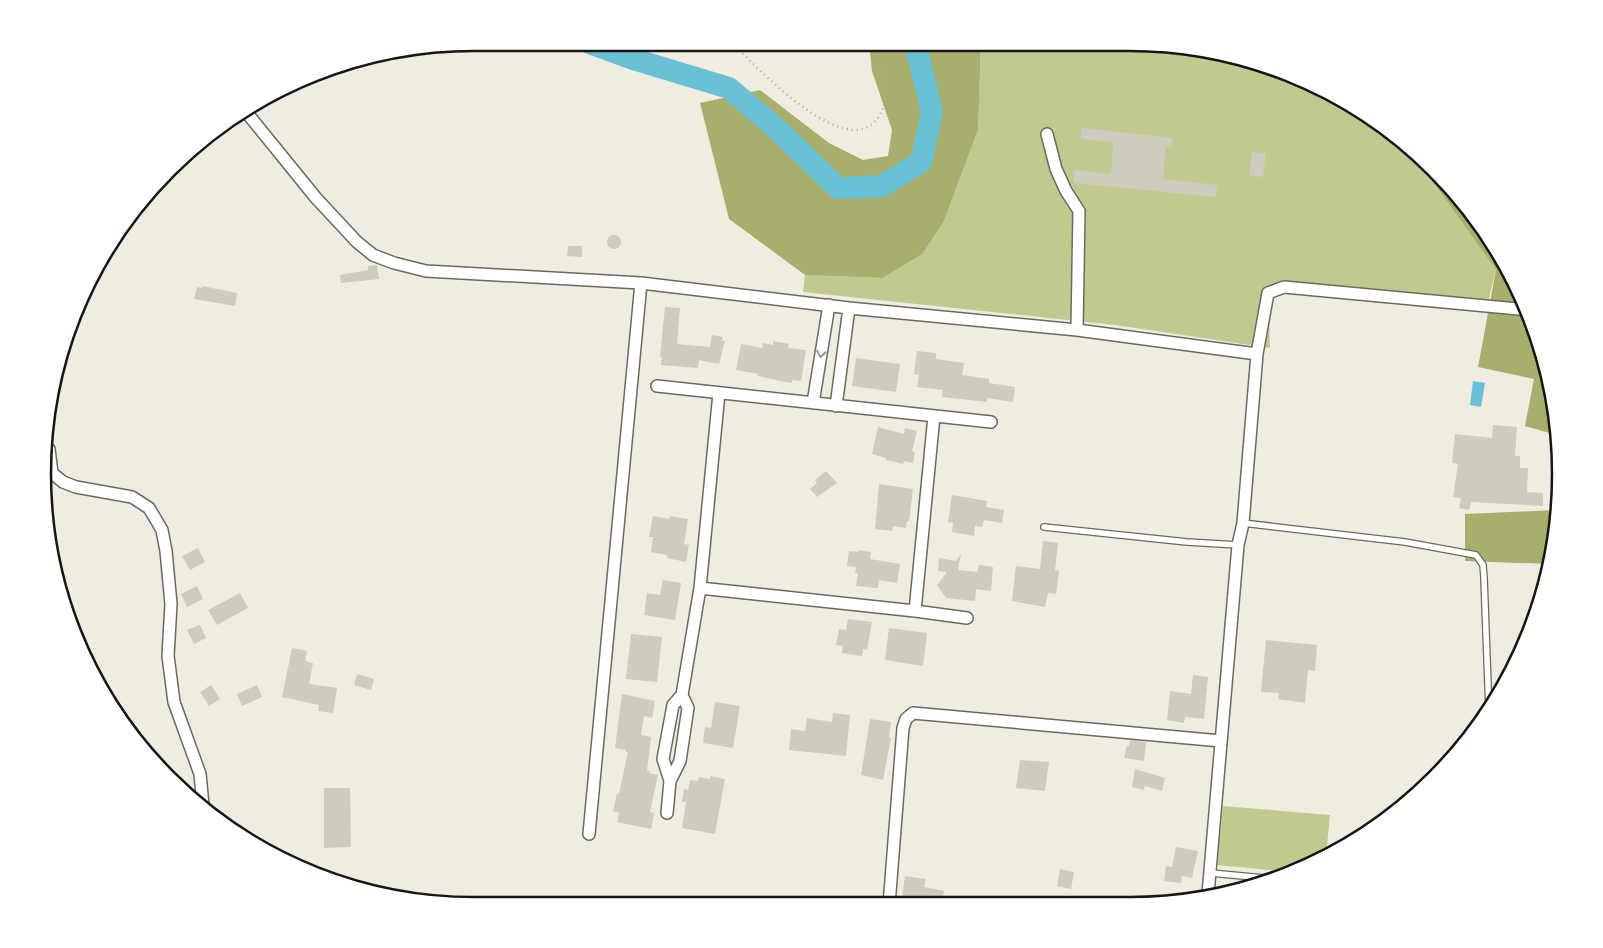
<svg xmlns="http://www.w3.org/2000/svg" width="1603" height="948" viewBox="0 0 1603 948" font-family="'Asap Condensed',sans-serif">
<rect width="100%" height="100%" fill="#f0ece2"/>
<path fill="#c1c98f" d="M 981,43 L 1158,43 L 1268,65 L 1368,115 L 1425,162 L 1428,175 L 1496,270 L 1487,306 L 1268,293 L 1270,348 L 1115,325 L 803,292 L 805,275 L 882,278 L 944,221 L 978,130 Z
M 1223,806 L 1330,815 L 1326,856 L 1290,872 L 1217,865 Z"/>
<path fill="#a8af6d" d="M 869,43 L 981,43 L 978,130 L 944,221 L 922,254 L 882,278 L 805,275 L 729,219 L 700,103 L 760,90 L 829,143 L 863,160 L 888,156 L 892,130 L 872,71 Z
M 1425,162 L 1434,169 L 1488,234 L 1528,309 L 1552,390 L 1557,435 L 1525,426 L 1534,379 L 1478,367 L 1496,270 L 1428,175 Z
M 1557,510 L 1550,564 L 1465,561 L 1465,514 Z"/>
<path fill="#69c1d5" d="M 1473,381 L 1485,383 L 1481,407 L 1470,405 Z"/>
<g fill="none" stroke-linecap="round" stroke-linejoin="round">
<path stroke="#69c1d5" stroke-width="22" d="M 589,43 L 633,59 L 729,88 L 778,130 L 838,188 L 882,186 L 921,162 L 932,112 L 915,43"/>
</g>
<path fill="#cfcbc1" d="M 1081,128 L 1172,138 L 1171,147 L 1166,147 L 1163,179 L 1217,185 L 1216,197 L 1074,183 L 1074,170 L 1111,174 L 1113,142 L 1081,139 Z
M 1252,152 L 1266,153 L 1263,177 L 1249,175 Z
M607 242a7 7 0 1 1 14 0a7 7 0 1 1-14 0Z
M 568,246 L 582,246 L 582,257 L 567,256 Z
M 377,265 L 379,279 L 341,283 L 340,275 L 368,270 L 368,266 Z
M 202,286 L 237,293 L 235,306 L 194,299 L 197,287 L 202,288 Z
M 665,307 L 680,308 L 677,344 L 710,347 L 712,335 L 723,337 L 722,341 L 725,341 L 719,364 L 699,360 L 698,368 L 661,365 L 662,357 L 660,357 Z
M 773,341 L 789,344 L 788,348 L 806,350 L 801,381 L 792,380 L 792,383 L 780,381 L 758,376 L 758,374 L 736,370 L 741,344 L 762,348 L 763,343 L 773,345 Z
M 917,351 L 936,353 L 936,359 L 964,363 L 962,375 L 989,379 L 989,383 L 1015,387 L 1013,402 L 987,398 L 987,402 L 942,397 L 943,390 L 917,387 L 919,375 L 914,374 Z
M 856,358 L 900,364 L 896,392 L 852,386 Z
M 1493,425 L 1517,427 L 1515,456 L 1520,456 L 1520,468 L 1528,468 L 1527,492 L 1543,493 L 1543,506 L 1471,502 L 1469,510 L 1459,508 L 1461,498 L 1453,497 L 1458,464 L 1452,463 L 1455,434 L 1492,438 Z
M 878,427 L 904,434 L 905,428 L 917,431 L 912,451 L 915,452 L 913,463 L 904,461 L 903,464 L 886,460 L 886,458 L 872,454 Z
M 826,471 L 837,483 L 817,497 L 810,489 L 817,483 L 815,480 Z
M 879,484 L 913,489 L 909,521 L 907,521 L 906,528 L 893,526 L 892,531 L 875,529 Z
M 952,495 L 987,501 L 986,507 L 1004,510 L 1002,523 L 984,520 L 982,527 L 975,526 L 974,536 L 952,532 L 953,523 L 948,522 Z
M 653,516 L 669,519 L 670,516 L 688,519 L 684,544 L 689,545 L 686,562 L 667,558 L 667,555 L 651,552 L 653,537 L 649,537 Z
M 1043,541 L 1058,543 L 1055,570 L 1059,571 L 1056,594 L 1048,593 L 1045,607 L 1012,601 L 1016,566 L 1040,569 Z
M 198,548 L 205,562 L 190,570 L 182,556 Z
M 858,550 L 871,552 L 870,559 L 900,564 L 897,583 L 879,580 L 878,588 L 856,586 L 858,573 L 855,573 L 856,567 L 847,566 L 849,551 L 858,552 Z
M 961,554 L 958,570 L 977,572 L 979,565 L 993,567 L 991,591 L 976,589 L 975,601 L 946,598 L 937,585 L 947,572 L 938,571 L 939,558 L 956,561 Z
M 663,580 L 681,583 L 675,620 L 644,615 L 647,593 L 660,595 Z
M 197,586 L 203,599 L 187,607 L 181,594 Z
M 240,593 L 248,608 L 217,625 L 208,610 Z
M 848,619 L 872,622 L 867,650 L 863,649 L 862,656 L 842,653 L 843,646 L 836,645 L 839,629 L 846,630 Z
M 200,625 L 206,638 L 194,644 L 187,630 Z
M 889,628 L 927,633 L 923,666 L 885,660 Z
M 631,634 L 662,637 L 657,682 L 626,679 Z
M 1266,640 L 1317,645 L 1315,671 L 1308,670 L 1305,703 L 1278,699 L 1279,693 L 1261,692 Z
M 292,648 L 307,651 L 305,661 L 313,663 L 309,684 L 337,688 L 333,713 L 318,711 L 319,705 L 282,697 Z
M 357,674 L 374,679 L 371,690 L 354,685 Z
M 1193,675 L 1208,677 L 1204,719 L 1185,717 L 1184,723 L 1167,720 L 1170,691 L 1191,694 Z
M 211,685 L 220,699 L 209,706 L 200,692 Z
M 257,685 L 262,697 L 242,706 L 237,694 Z
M 622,694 L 655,701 L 652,718 L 644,716 L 641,735 L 651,737 L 647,771 L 650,771 L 649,773 L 658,775 L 650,812 L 654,813 L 651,829 L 617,822 L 619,813 L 613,811 L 617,793 L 619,794 L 628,752 L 626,752 L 626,750 L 615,748 Z
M 715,702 L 740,706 L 733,748 L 703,743 L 705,727 L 711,728 Z
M 833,713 L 850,715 L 846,756 L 789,750 L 791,729 L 805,731 L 807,718 L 832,722 Z
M 870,719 L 891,722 L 889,738 L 891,738 L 883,780 L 861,775 Z
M 1130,740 L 1146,742 L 1144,761 L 1124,758 L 1127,746 L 1129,746 Z
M 1020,760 L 1049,762 L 1045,791 L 1016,788 Z
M 1135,769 L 1165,778 L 1162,791 L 1145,786 L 1144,790 L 1132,787 Z
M 710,776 L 725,779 L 715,834 L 682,828 L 686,802 L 682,802 L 684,789 L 688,790 L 690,780 L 698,781 L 699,777 L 710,779 Z
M 324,788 L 350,788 L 351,847 L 324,848 Z
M 1176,847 L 1198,851 L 1192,878 L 1182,876 L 1181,883 L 1164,881 L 1166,866 L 1172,867 Z
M 1060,869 L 1074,872 L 1071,889 L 1057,886 Z
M 905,876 L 926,879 L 924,887 L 944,891 L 942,904 L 922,901 L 921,905 L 901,905 Z"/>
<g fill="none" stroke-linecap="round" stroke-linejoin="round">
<g stroke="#6d6961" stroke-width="8">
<path id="lane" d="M 1243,523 L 1405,542 L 1476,555 L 1483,565 L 1484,578 L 1489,712
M 1044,527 L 1187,542 L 1238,545
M 1211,873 L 1275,879"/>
</g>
<g stroke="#6d6961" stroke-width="14">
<path id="street" d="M 247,113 L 316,198 L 357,242 L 373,255 L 394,263 L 426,271 L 641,283 L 849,308 L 1077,330 L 1257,354
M 1047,134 L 1056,169 L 1066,191 L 1079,211 L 1077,330
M 657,386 L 991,422
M 813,403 L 829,305
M 836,406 L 849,308
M 49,449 L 52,473 L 63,482 L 76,487 L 132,497 L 149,508 L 162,530 L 166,551 L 171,604 L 168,656 L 174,702 L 200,774 L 203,805
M 700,588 L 915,611 L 967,618
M 915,611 L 934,416
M 670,781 L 680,761 L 688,708 L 682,695
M 667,813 L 670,781 L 663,759 L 673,705 L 682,695 L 700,588 L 719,393
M 589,834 L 641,283
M 1208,894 L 1238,545 L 1243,523 L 1257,354 L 1268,293 L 1284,287 L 1528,310
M 889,905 L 903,728 L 906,719 L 913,713 L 1221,741"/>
</g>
<path stroke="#aeaaa2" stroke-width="2.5" stroke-dasharray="1 4" stroke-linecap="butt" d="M 732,43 C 755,65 844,162 877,119 C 894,98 883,66 874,43"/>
<use href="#lane" stroke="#fff" stroke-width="5.5"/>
<use href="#street" stroke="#fff" stroke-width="11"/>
</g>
<defs><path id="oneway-chevron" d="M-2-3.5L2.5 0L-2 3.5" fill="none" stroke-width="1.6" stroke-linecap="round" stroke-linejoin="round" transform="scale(1.25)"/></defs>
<use stroke="#979695" href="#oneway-chevron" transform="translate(821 354) rotate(99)"/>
<path d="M0 0H1603V948H0ZM474 51H1129A423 423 0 0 1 1552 474V474A423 423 0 0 1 1129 897H474A423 423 0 0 1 51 474V474A423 423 0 0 1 474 51Z" fill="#fff" fill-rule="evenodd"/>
<path fill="none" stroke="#181613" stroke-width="2.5" d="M474 51H1129A423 423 0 0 1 1552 474V474A423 423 0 0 1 1129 897H474A423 423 0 0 1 51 474V474A423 423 0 0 1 474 51Z"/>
</svg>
